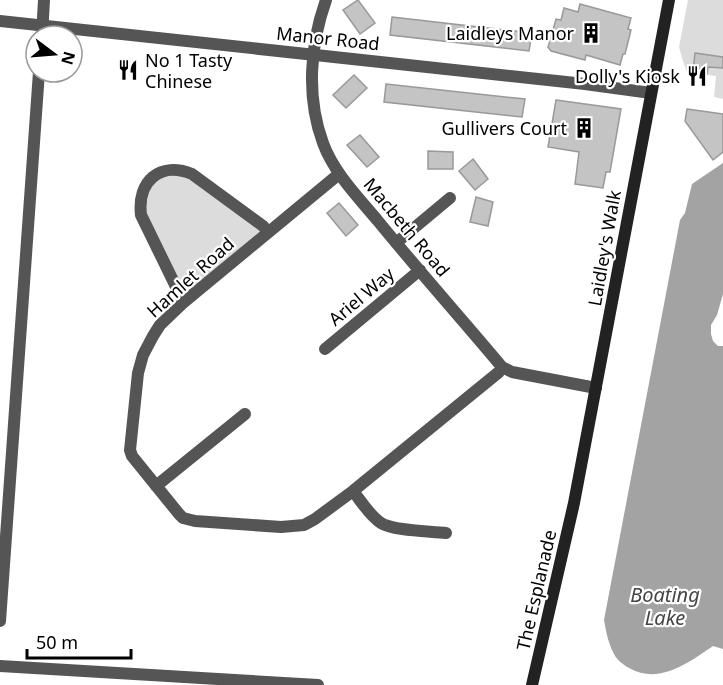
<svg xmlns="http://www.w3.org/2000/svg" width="723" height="685" viewBox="0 0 723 685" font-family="'Noto Sans',sans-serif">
<rect width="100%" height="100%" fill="#fff"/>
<path fill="#dcdcdc" d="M 688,0 L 723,0 L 723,99 L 714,97 L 716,76 L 687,72 L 683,61 L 679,47 Z
M 176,170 L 268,232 L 184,302 L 140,205 L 159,173 Z"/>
<path fill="#a3a3a3" d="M 723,163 L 723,294 L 717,315 L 711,325 L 711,334 L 713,341 L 718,346 L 723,346 L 723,649 L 713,646 C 688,663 659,685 629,668 C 622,664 616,659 613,652 C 608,642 606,631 604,620 L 680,220 L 685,213 L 692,184 Z"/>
<path fill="#c4c4c4" stroke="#999" stroke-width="1.5" d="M 358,0 L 375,23 L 360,34 L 343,10 Z
M 580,4 L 631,18 L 628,29 L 631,30 L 625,54 L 623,54 L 620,65 L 586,55 L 585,60 L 551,51 L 548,47 L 556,19 L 561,20 L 564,8 L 578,12 Z
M 392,17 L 532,33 L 529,51 L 390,35 Z
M 695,53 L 723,57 L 723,68 L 708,67 L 707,74 L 693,71 Z
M 354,75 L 367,88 L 346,108 L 333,95 Z
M 386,84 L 525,99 L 522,117 L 384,102 Z
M 556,100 L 621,109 L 610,172 L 606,172 L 603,188 L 575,184 L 579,152 L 548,147 Z
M 687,109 L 723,114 L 723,152 L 713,160 L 685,121 Z
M 360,135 L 379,157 L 367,167 L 347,145 Z
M 428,151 L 453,152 L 453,169 L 428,169 Z
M 473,159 L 488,179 L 475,190 L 459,171 Z
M 476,197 L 493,202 L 488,226 L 470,222 Z
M 339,203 L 358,225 L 346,236 L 327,213 Z"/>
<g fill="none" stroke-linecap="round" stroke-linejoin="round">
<path stroke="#555" stroke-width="12" d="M 326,0 C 310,45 306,97 323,143 C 334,173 358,197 378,221 C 418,270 461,318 502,367 L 512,372 L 596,388
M 0,21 L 585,84 L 651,93
M 42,36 L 44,0
M 339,174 L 184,302 L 160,325 L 153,336 L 143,355 L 138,373 L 130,450 L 132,456 L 179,514 L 183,518 L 195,521 L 281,527 L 304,525 L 315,519 L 353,491 L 499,372 L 502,367
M 396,243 L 450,198
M 184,302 L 181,297 L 141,215 C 137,181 160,161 192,174 L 263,226 L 268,232
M 325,349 L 420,270
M 156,486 L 245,414
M 353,491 C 361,501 369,515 381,523 C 393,531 430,531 446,533
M 0,621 L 39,72
M 0,666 L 318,685"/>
<path stroke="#222" stroke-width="12" d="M 532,685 L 574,503 L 669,0"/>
</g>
<defs>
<g id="building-bare" transform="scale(1.62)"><path d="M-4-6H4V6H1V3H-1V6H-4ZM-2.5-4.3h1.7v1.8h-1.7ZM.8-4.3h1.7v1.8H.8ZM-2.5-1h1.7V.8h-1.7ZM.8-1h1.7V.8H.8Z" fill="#000" stroke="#fff" stroke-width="2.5" paint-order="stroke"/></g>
<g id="restaurant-bare" transform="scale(1.62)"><path d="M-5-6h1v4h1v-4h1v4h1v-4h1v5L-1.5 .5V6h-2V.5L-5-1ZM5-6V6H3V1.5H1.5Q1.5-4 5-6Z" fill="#000" stroke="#fff" stroke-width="2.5" paint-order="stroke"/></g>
</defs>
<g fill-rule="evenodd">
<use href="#building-bare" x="591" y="33"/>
<use href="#restaurant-bare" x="128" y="70"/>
<use href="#restaurant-bare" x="697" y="76"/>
<use href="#building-bare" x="584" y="128"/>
</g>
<g text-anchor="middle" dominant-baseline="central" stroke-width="4.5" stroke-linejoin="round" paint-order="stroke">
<g font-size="18" fill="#000" stroke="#fff" text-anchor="end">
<text x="574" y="33">Laidleys Manor</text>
<text x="145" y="60" text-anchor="start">No 1 Tasty<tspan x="145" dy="21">Chinese</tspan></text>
<text x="680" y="76">Dolly's Kiosk</text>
<text x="567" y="128">Gullivers Court</text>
</g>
<g font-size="18" fill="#000" stroke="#fff">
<text transform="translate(328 38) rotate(6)">Manor Road</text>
<text transform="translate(407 227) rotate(50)">Macbeth Road</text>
<text transform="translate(604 248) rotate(-80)">Laidley's Walk</text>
<text transform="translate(190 277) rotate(-42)">Hamlet Road</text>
<text transform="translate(361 296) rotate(-40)">Ariel Way</text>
<text transform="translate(536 590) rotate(-77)">The Esplanade</text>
</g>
<g font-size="20" font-style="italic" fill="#444" stroke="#fff">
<text x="665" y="594">Boating<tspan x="665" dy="23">Lake</tspan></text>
</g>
</g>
<g transform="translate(54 54) rotate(106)"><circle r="28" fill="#ffffff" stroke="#999999" stroke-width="1.5"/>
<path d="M0-4.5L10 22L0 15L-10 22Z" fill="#000000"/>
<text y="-9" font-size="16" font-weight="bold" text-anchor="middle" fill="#000000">N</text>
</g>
<path d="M27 649v9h104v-9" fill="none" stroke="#000000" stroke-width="3"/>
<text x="36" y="649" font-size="18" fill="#000000" stroke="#ffffff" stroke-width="4.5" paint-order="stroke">50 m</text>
</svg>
